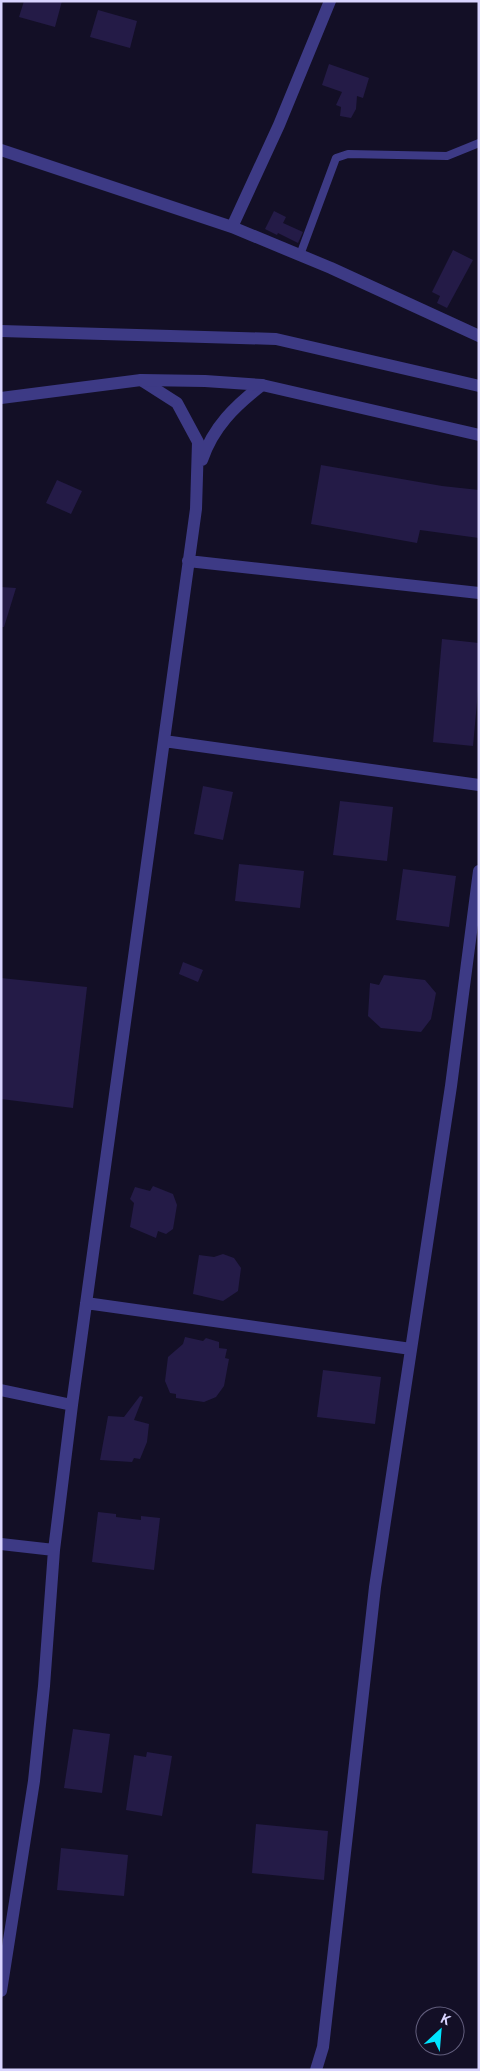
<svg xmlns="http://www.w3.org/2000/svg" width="480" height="2071" viewBox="0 0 480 2071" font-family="'DM Sans',sans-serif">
<rect width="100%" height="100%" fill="#130f26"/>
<path fill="#241b47" d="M 24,1 L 62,1 L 55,27 L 19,17 Z
M 98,10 L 137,21 L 130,48 L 90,37 Z
M 329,64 L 369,78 L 363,98 L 357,96 L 356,109 L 351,118 L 340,116 L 341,107 L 336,105 L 342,92 L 322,85 Z
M 274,211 L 286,217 L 283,223 L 303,232 L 298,243 L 278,233 L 277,235 L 265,229 Z
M 453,250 L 473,260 L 447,308 L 437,303 L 440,296 L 432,292 Z
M 321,465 L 442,486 L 479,490 L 479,538 L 420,530 L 417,543 L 311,524 Z
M 57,480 L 82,491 L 71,514 L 46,503 Z
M 1,587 L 16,588 L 4,627 L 1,627 Z
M 442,639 L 479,643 L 479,680 L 473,746 L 433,742 Z
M 203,786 L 233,792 L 223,840 L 194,834 Z
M 340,801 L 393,807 L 387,861 L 333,855 Z
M 239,864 L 304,871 L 300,908 L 235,901 Z
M 403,869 L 456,876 L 449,927 L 396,920 Z
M 183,962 L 203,970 L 198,982 L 179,974 Z
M 384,975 L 425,980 L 436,993 L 431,1019 L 421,1032 L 381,1028 L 368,1016 L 370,983 L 379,985 Z
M 1,978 L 87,987 L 73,1108 L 1,1099 Z
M 153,1186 L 173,1194 L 177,1205 L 173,1229 L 166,1234 L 158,1231 L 156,1238 L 130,1227 L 134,1203 L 130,1199 L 135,1187 L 150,1191 Z
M 223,1254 L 234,1258 L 241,1268 L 238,1291 L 223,1301 L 193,1294 L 199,1255 L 214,1257 Z
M 185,1337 L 203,1341 L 206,1338 L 219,1342 L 219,1348 L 227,1349 L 225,1358 L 229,1359 L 224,1386 L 216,1397 L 204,1402 L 176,1398 L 176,1394 L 170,1393 L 165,1381 L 168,1357 L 183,1344 Z
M 323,1370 L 381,1377 L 375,1424 L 317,1417 Z
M 140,1396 L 143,1397 L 134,1420 L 149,1424 L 147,1442 L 140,1459 L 134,1458 L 132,1462 L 100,1460 L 108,1416 L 124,1417 Z
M 98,1512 L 116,1514 L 116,1517 L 141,1520 L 141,1516 L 160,1518 L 154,1570 L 92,1562 Z
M 73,1729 L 110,1734 L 102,1793 L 64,1788 Z
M 147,1752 L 172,1756 L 162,1816 L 126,1810 L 134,1755 L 146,1757 Z
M 256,1824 L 328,1831 L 324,1880 L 252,1873 Z
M 61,1848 L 128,1855 L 124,1896 L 57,1890 Z"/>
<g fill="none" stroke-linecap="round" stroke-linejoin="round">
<path stroke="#3d3a85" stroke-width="8" d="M 300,255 L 336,158 L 348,154 L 447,156 L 479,143"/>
<path stroke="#3d3a85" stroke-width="12" d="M 1,150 L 232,227 L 331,268 L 479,336
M 232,227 L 279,125 L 330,1
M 202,460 C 213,427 235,406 262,385
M 188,561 L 479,593
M 164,741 L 479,785
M 86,1303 L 411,1349
M 1,1390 L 72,1405
M 1,1544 L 54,1550
M 1,1991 L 34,1781 L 44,1686 L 54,1550 L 72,1405 L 196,509 L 198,442 L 177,403 L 141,380
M 316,2070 L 323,2047 L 375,1587 L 451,1086 L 479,871"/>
<path stroke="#3d3a85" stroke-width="12" d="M 1,331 L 276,339 L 479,386
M 1,398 L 141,380 L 205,381 L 262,385 L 479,435"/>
</g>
<rect width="480" height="2071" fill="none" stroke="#d9d4ff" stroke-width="5"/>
<g transform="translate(440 2031) rotate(26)"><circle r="24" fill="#130f26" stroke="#625e7d"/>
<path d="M0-4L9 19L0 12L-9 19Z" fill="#00e5ff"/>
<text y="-8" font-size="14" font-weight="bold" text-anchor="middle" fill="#d9d4ff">K</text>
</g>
</svg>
